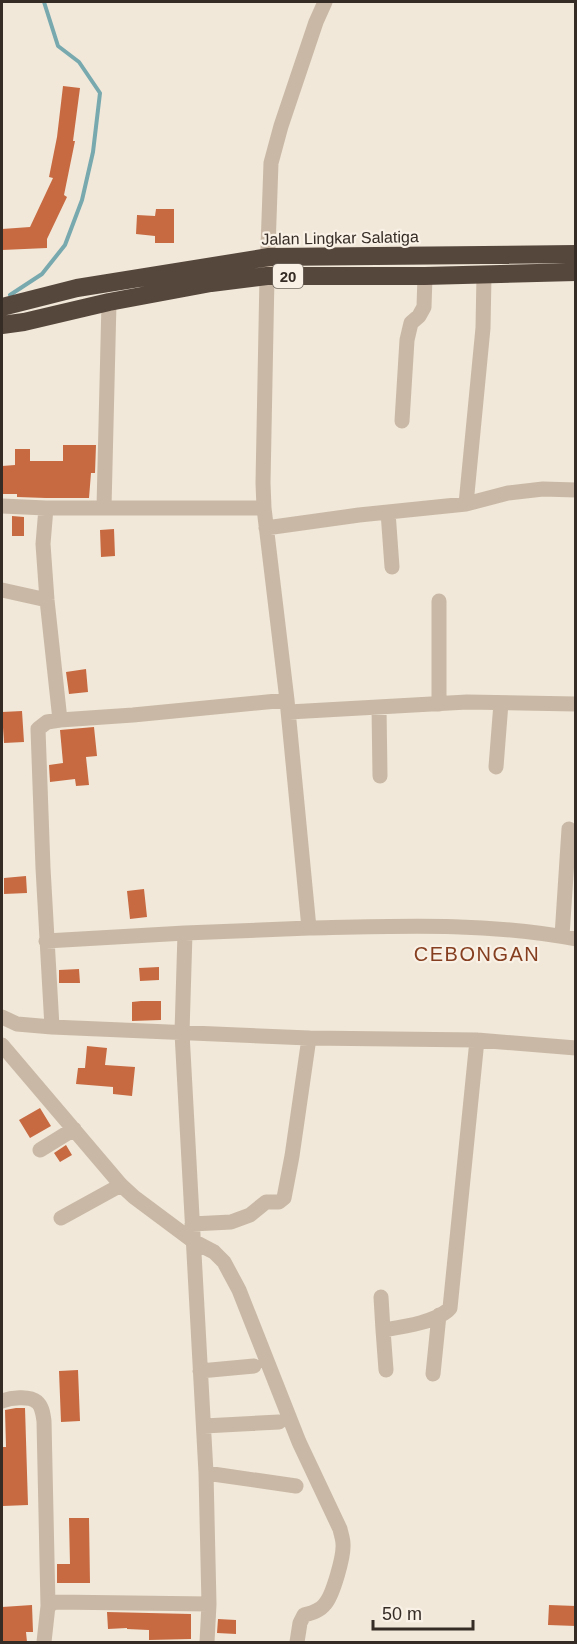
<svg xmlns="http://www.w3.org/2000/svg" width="577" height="1644" viewBox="0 0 577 1644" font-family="Helvetica,sans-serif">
<rect width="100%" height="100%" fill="#f1e8d9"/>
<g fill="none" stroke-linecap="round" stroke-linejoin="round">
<path stroke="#78a9af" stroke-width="4" d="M 10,295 L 42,274 L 65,245 L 82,200 L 93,152 L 100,93 L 79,62 L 58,46 L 44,2"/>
</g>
<path fill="#c76a42" d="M 63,86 L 80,88 L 73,141 L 75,141 L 64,195 L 67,197 L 47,239 L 47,248 L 2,250 L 2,229 L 30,227 L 53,178 L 49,177 L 57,137 Z
M 156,209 L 174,209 L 174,243 L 155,243 L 155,236 L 136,234 L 137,215 L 155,216 Z
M 63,445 L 96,445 L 95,473 L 91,473 L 89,498 L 46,498 L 17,497 L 17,494 L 2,494 L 2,466 L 15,465 L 15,449 L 30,449 L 30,461 L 63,461 Z
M 12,516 L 24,517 L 24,536 L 12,536 Z
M 114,529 L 115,556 L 101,557 L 100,530 Z
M 86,669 L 88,692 L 69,694 L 66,672 Z
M 22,711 L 24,742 L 4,743 L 2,712 Z
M 94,727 L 97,756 L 86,757 L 89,785 L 76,786 L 75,779 L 50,782 L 49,765 L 63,763 L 60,730 Z
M 26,876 L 27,893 L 4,894 L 4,878 Z
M 144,889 L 147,917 L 130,919 L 127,891 Z
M 159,967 L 159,980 L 140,981 L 139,968 Z
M 79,969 L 80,983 L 59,983 L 59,970 Z
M 141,1001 L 161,1001 L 161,1020 L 132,1021 L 132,1002 Z
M 87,1046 L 107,1048 L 105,1065 L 135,1067 L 132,1096 L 113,1094 L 113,1087 L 76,1084 L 78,1068 L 85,1068 Z
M 40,1108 L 51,1126 L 30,1138 L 19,1120 Z
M 66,1145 L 72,1155 L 60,1162 L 54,1153 Z
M 78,1370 L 80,1421 L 61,1422 L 59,1371 Z
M 16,1408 L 25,1408 L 28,1505 L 3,1506 L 2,1482 L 2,1447 L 6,1447 L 5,1410 Z
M 69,1518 L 89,1518 L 90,1583 L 57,1583 L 57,1564 L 70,1564 Z
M 32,1605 L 33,1632 L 26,1632 L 27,1642 L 2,1642 L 2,1607 Z
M 549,1605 L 576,1606 L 576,1626 L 548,1625 Z
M 107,1612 L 191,1614 L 191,1639 L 149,1640 L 149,1630 L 127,1629 L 127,1628 L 108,1629 Z
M 218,1619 L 236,1620 L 236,1634 L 217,1633 Z"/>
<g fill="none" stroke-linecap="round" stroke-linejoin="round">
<path stroke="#c9b8a5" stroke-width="15" d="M 402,421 L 407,340 L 411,323 L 419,316 L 424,307 L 425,276
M 466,504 L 483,328 L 484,275
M 2,506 L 46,508
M 104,507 L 109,302
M 388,512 L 392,567
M 266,528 L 359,515 L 466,504 L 508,493 L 543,489 L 576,490
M 2,590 L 47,600
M 439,601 L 439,704
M 379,707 L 380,776
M 289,712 L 467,702 L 576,704
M 60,720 L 47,600 L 43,544 L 46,508 L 264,508
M 496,767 L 501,703
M 309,928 C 398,926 487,922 576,939
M 562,936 L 569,829
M 46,941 L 185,933
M 2,1017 L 17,1024 L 52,1027 L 309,1038 L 477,1040 L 576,1048
M 52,1027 L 43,868 L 38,729 L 47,722 L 60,720 L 133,715 L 287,700
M 2,1045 L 121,1185 L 134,1197 L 193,1241 L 214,1252 L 224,1262 L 239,1290 L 299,1442 L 340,1529 C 341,1534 343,1539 343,1544 C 344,1556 333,1595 325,1604 C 320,1611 311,1613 304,1615 L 300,1623 L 297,1642
M 40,1150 L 74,1129
M 61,1218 L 121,1185
M 192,1224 L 231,1222 L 250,1215 L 266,1202 L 279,1202 L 284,1198 L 292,1156 L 309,1038
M 381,1297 L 383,1330
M 386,1370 L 383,1330 C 402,1327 438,1322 450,1308 L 477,1040
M 200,1371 L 254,1366
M 433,1374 L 439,1315
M 2,1401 C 10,1398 29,1395 37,1402 C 42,1406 43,1414 44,1421 L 48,1606
M 204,1426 L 279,1422
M 206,1473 L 296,1486
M 44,1642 L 48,1606 L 55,1602 L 209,1604
M 207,1642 L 209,1604 L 206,1473 L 182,1033 L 185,933 L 309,928 L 287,700 L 264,508 L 263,483 L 267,276 L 271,163 L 281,126 L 316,22 L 325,2"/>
<path stroke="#56473d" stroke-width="18" d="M 2,307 L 77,288 L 269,257 L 576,254
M 2,325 L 24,322 L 109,302 L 211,283 L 267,276 L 425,276 L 576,272"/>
</g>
<g text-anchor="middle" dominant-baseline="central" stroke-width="4.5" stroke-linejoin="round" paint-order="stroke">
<rect fill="#f9f1e5" stroke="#70675f" stroke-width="1.5" x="273" y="264" width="30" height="24" rx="4.5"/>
<g font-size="15" font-weight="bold" fill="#352c26">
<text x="288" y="276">20</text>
</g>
<g font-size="16" fill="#352c26" stroke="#f9f1e5">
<text transform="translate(340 238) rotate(-1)">Jalan Lingkar Salatiga</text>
</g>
<g font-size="20" letter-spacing="1.5" fill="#853e1f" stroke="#f9f1e5">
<text x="477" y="954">CEBONGAN</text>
</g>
</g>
<rect width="577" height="1644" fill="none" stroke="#352c26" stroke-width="6"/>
<path d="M373 1620v9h100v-9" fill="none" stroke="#352c26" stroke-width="3"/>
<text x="382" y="1620" font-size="18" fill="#352c26" stroke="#f9f1e5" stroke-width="4.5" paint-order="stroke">50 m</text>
</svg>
